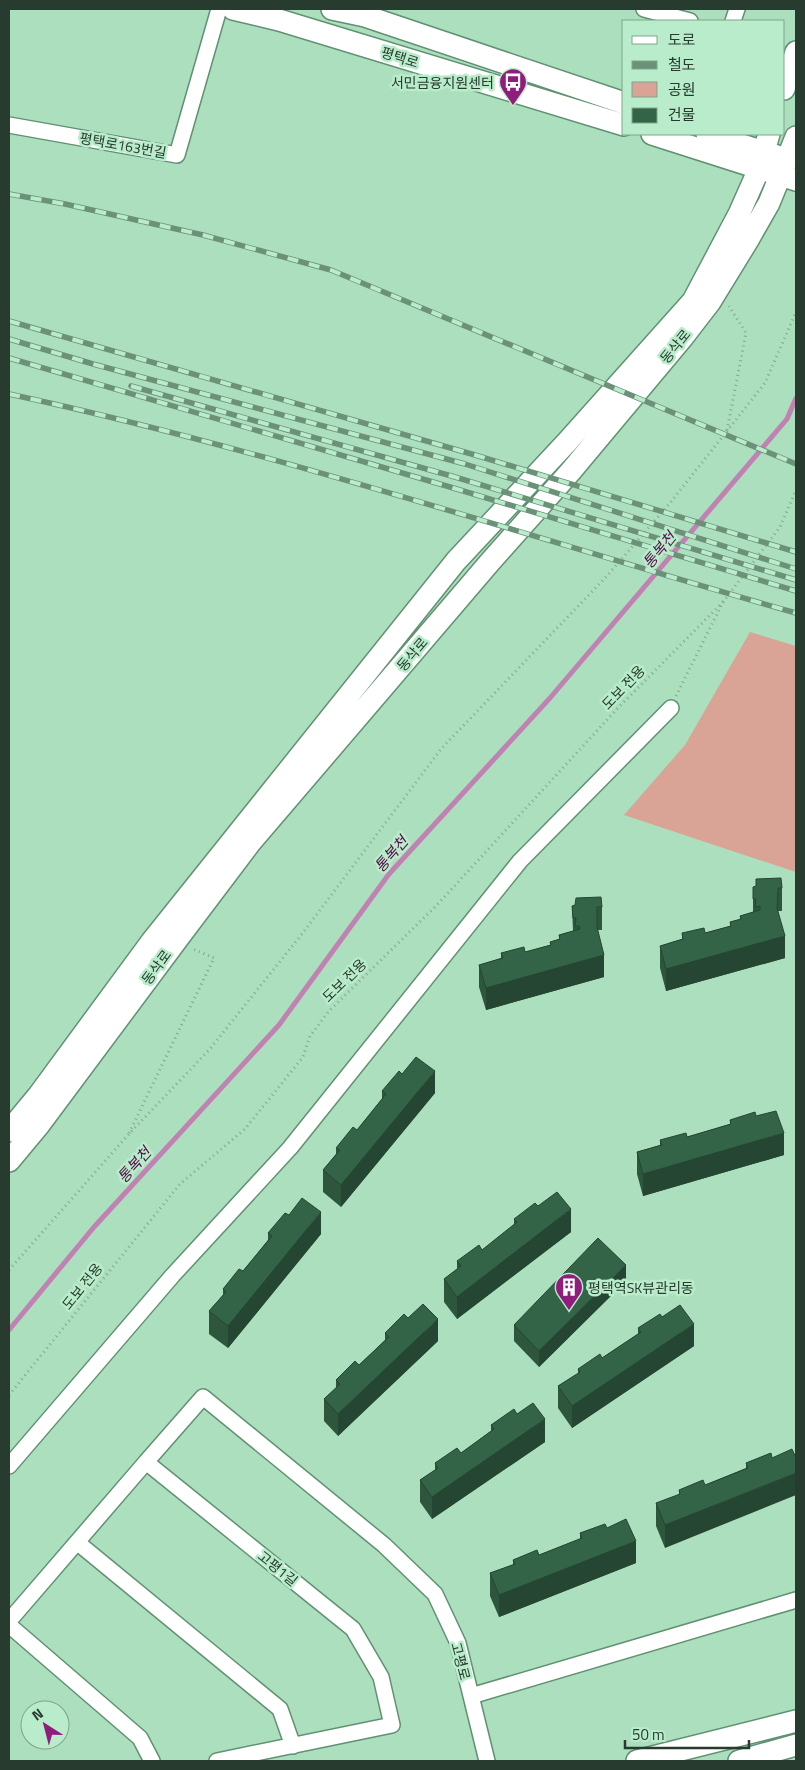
<svg xmlns="http://www.w3.org/2000/svg" width="805" height="1770" viewBox="0 0 805 1770" font-family="'Titillium Web','Noto Sans KR',sans-serif">
<rect width="100%" height="100%" fill="#acdfbd"/>
<path fill="#d9a395" d="M 750,632 L 796,646 L 796,872 L 624,815 L 685,745 Z"/>
<g fill="none" stroke-linecap="round" stroke-linejoin="round">
<path stroke="#c082b2" stroke-width="5" d="M 9,1330 L 94,1227 L 279,1025 L 389,874 L 550,698 L 787,419 L 796,398"/>
<g stroke="#609172" stroke-width="18">
<path id="street" d="M 644,9 L 690,21
M 733,21 L 737,9
M 9,125 L 177,155 L 219,9
M 146,1462 L 203,1397 L 384,1545 L 435,1594 L 458,1643 L 487,1761
M 9,1466 L 173,1275 L 290,1148 L 520,861 L 671,708
M 78,1543 L 280,1709 L 293,1746
M 9,1621 L 146,1462 L 353,1629 L 381,1677 L 392,1725 L 217,1761
M 9,1625 L 140,1738 L 152,1761
M 471,1696 L 796,1600"/>
</g>
<g stroke="#609172" stroke-width="24">
<path id="secondary" d="M 233,9 L 279,20 L 624,125
M 332,9 L 365,16 L 624,103
M 784,89 L 796,52
M 652,134 L 796,180
M 707,134 L 777,156
M 9,1131 L 38,1096 L 152,941 L 456,561 L 568,441 L 693,301 L 739,214 L 759,169 L 769,134
M 9,1161 L 39,1125 L 179,937 L 250,843 L 490,562 L 571,471 L 683,337 L 710,302 L 748,240 L 769,203 L 796,137
M 637,1761 L 796,1721
M 739,1761 L 796,1745"/>
</g>
<path stroke="#80a98e" stroke-width="3" stroke-dasharray="1 4" stroke-linecap="butt" d="M 727,430 L 746,333 L 729,306
M 676,696 L 723,602 L 780,527 L 796,490
M 129,1133 L 214,958 L 193,949 L 192,950
M 9,1270 L 128,1135 L 209,1050 L 302,934 L 441,749 L 607,576 L 670,503 L 765,383 L 796,312
M 9,1395 L 180,1184 L 245,1129 L 303,1057 L 310,1036 L 329,1011 L 437,905 L 617,709 L 723,602"/>
<use href="#street" stroke="#fff" stroke-width="15"/>
<use href="#secondary" stroke="#fff" stroke-width="21"/>
<g stroke="#6c9179" stroke-width="5.5">
<path id="rail" d="M 9,194 L 65,204 L 203,235 L 331,270 L 796,464
M 9,321 L 475,455 L 796,552
M 9,339 L 93,364 L 465,464 L 796,569
M 9,358 L 450,487 L 796,591
M 131,386 L 455,477 L 796,580
M 9,394 C 275,451 534,539 796,613"/>
</g>
<use href="#rail" stroke="#b9ecca" stroke-width="4" stroke-dasharray="11" stroke-linecap="butt"/>
</g>
<path fill="#2d563d" d="M 753,887 L 782,888 L 782,911 L 778,911 L 785,958 L 666,991 L 660,968 L 660,946 L 682,939 L 682,933 L 705,933 L 730,926 L 730,922 L 740,920 L 740,916 L 753,912 Z
M 572,906 L 602,907 L 602,930 L 598,930 L 604,977 L 486,1010 L 479,987 L 479,965 L 501,958 L 501,953 L 525,952 L 550,945 L 550,942 L 559,939 L 559,935 L 573,931 Z
M 402,1074 L 435,1093 L 341,1207 L 323,1192 L 323,1170 L 336,1154 L 336,1148 L 357,1130 L 382,1099 L 382,1091 Z
M 756,1116 L 784,1155 L 643,1196 L 637,1174 L 637,1152 L 660,1145 L 660,1140 L 687,1137 L 730,1124 L 730,1120 Z
M 538,1206 L 571,1232 L 457,1319 L 444,1302 L 444,1279 L 457,1269 L 457,1261 L 482,1250 L 514,1225 L 514,1219 Z
M 289,1215 L 321,1234 L 228,1348 L 209,1334 L 209,1311 L 223,1295 L 223,1289 L 243,1271 L 268,1240 L 268,1233 Z
M 626,1281 L 539,1367 L 514,1341 L 514,1325 Z
M 662,1317 L 694,1346 L 572,1428 L 558,1408 L 558,1386 L 578,1374 L 578,1369 L 602,1358 L 638,1334 L 638,1328 Z
M 408,1318 L 438,1341 L 338,1436 L 324,1421 L 324,1399 L 336,1388 L 336,1380 L 359,1365 L 385,1340 L 385,1333 Z
M 517,1414 L 545,1442 L 432,1519 L 420,1502 L 420,1480 L 435,1470 L 435,1463 L 461,1453 L 491,1431 L 491,1425 Z
M 771,1453 L 665,1548 L 656,1526 L 656,1503 L 679,1495 L 679,1490 L 705,1485 L 746,1468 L 746,1463 Z
M 607,1528 L 636,1563 L 499,1617 L 490,1596 L 490,1573 L 513,1565 L 513,1560 L 539,1555 L 580,1539 L 580,1533 Z"/>
<path fill="#244632" d="M 785,936 L 785,958 L 666,991 L 666,969 Z
M 604,955 L 604,977 L 486,1010 L 486,988 Z
M 435,1071 L 435,1093 L 341,1207 L 341,1185 Z
M 784,1133 L 784,1155 L 643,1196 L 643,1174 Z
M 571,1209 L 571,1232 L 457,1319 L 457,1297 Z
M 321,1212 L 321,1234 L 228,1348 L 228,1326 Z
M 626,1265 L 626,1281 L 539,1367 L 539,1351 Z
M 438,1319 L 438,1341 L 338,1436 L 338,1414 Z
M 694,1324 L 694,1346 L 572,1428 L 572,1406 Z
M 545,1419 L 545,1442 L 432,1519 L 432,1497 Z
M 796,1473 L 796,1495 L 665,1548 L 665,1525 Z
M 636,1541 L 636,1563 L 499,1617 L 499,1595 Z"/>
<path fill="#346447" stroke="#244632" d="M 781,878 L 782,888 L 778,888 L 777,908 L 785,936 L 666,969 L 660,946 L 683,939 L 682,933 L 704,928 L 705,933 L 731,926 L 730,922 L 741,919 L 740,916 L 760,910 L 760,906 L 755,907 L 756,899 L 753,899 L 753,887 L 756,886 L 756,879 Z
M 601,897 L 602,907 L 597,907 L 597,927 L 604,955 L 486,988 L 479,965 L 503,958 L 501,953 L 524,947 L 525,952 L 551,945 L 550,942 L 560,939 L 559,935 L 580,929 L 579,926 L 575,926 L 576,918 L 573,918 L 572,906 L 575,905 L 576,898 Z
M 416,1057 L 435,1071 L 341,1185 L 323,1170 L 340,1150 L 336,1148 L 353,1127 L 357,1130 L 386,1094 L 382,1091 L 399,1071 L 402,1074 Z
M 776,1111 L 784,1133 L 643,1174 L 637,1152 L 662,1145 L 660,1140 L 686,1133 L 687,1137 L 731,1124 L 730,1120 L 755,1112 L 756,1116 Z
M 557,1192 L 571,1209 L 457,1297 L 444,1279 L 461,1266 L 457,1261 L 479,1245 L 482,1250 L 517,1222 L 514,1219 L 535,1203 L 538,1206 Z
M 302,1198 L 321,1212 L 228,1326 L 209,1311 L 226,1292 L 223,1289 L 239,1269 L 243,1271 L 272,1236 L 268,1233 L 285,1213 L 289,1215 Z
M 598,1238 L 626,1265 L 539,1351 L 514,1325 Z
M 423,1304 L 438,1319 L 338,1414 L 324,1399 L 340,1384 L 336,1380 L 355,1361 L 359,1365 L 389,1337 L 385,1333 L 404,1314 L 408,1318 Z
M 680,1305 L 694,1324 L 572,1406 L 558,1386 L 580,1372 L 578,1369 L 600,1354 L 602,1358 L 641,1332 L 638,1328 L 660,1314 L 662,1317 Z
M 533,1403 L 545,1419 L 432,1497 L 420,1480 L 438,1468 L 435,1463 L 457,1448 L 461,1453 L 494,1429 L 491,1425 L 514,1409 L 517,1414 Z
M 792,1449 L 796,1458 L 796,1473 L 665,1525 L 656,1503 L 680,1494 L 679,1490 L 703,1480 L 705,1485 L 748,1468 L 746,1463 L 771,1453 L 772,1458 Z
M 626,1519 L 636,1541 L 499,1595 L 490,1573 L 515,1564 L 513,1560 L 537,1550 L 539,1555 L 582,1538 L 580,1533 L 605,1524 L 607,1528 Z"/>
<defs>
<g id="bus-pin" transform="scale(1.4375)"><path d="M0 17L-7.5 6A9.5 9.5 0 1 1 7.5 6Z" fill="#8f1d7d" stroke="#b9ecca"/><path d="M-5-6H5V4H4V6H2V4H-2V6H-4V4H-5ZM-3.5-4V0h7V-4ZM-3.5 1.2v1.5H-2V1.2ZM2 1.2v1.5H3.5V1.2Z" fill="#fff"/></g>
<g id="building-pin" transform="scale(1.4375)"><path d="M0 17L-7.5 6A9.5 9.5 0 1 1 7.5 6Z" fill="#8f1d7d" stroke="#b9ecca"/><path d="M-4-6H4V6H1V3H-1V6H-4ZM-2.5-4.3h1.7v1.8h-1.7ZM.8-4.3h1.7v1.8H.8ZM-2.5-1h1.7V.8h-1.7ZM.8-1h1.7V.8H.8Z" fill="#fff"/></g>
</defs>
<g fill-rule="evenodd">
<use href="#bus-pin" x="513" y="82"/>
<use href="#building-pin" x="569" y="1287"/>
</g>
<g text-anchor="middle" dominant-baseline="central" stroke-width="5" stroke-linejoin="round" paint-order="stroke">
<g font-size="14" fill="#273b2e" stroke="#b9ecca">
<text transform="translate(400 57) rotate(17)">평택로</text>
<text transform="translate(123 145) rotate(10)">평택로163번길</text>
<text transform="translate(675 346) rotate(-51)">동삭로</text>
<text transform="translate(412 654) rotate(-50)">동삭로</text>
<text transform="translate(623 687) rotate(-46)">도보 전용</text>
<text transform="translate(156 967) rotate(-54)">동삭로</text>
<text transform="translate(344 980) rotate(-44)">도보 전용</text>
<text transform="translate(82 1286) rotate(-51)">도보 전용</text>
<text transform="translate(278 1568) rotate(39)">고평1길</text>
<text transform="translate(461 1661) rotate(75)">고평로</text>
</g>
<g font-size="14" fill="#273b2e" stroke="#b9ecca" text-anchor="end">
<text x="494" y="82">서민금융지원센터</text>
<text x="588" y="1287" text-anchor="start">평택역SK뷰관리동</text>
</g>
<g font-size="15" font-style="italic" fill="#56094a" stroke="#b9ecca">
<text transform="translate(659 550) rotate(-50)">통복천</text>
<text transform="translate(391 854) rotate(-49)">통복천</text>
<text transform="translate(134 1165) rotate(-48)">통복천</text>
</g>
</g>
<rect width="805" height="1770" fill="none" stroke="#273b2e" stroke-width="20"/>
<rect x="622" y="20" width="162" height="115" fill="#b9ecca" stroke="#7fa58c"/>
<rect x="632" y="36" width="25" height="8" fill="#ffffff" stroke="#7fa58c"/>
<text x="668" y="45" font-size="15" fill="#273b2e">도로</text>
<rect x="632" y="61" width="25" height="8" fill="#6c9179" stroke="#7fa58c"/>
<text x="668" y="70" font-size="15" fill="#273b2e">철도</text>
<rect x="632" y="82" width="25" height="15" fill="#d9a395" stroke="#7fa58c"/>
<text x="668" y="95" font-size="15" fill="#273b2e">공원</text>
<rect x="632" y="108" width="25" height="15" fill="#346447" stroke="#7fa58c"/>
<text x="668" y="120" font-size="15" fill="#273b2e">건물</text>
<g transform="translate(45 1725) rotate(324)"><circle r="24" fill="#b9ecca" stroke="#7fa58c"/>
<path d="M0-4L9 19L0 12L-9 19Z" fill="#8f1d7d"/>
<text y="-8" font-size="14" font-weight="bold" text-anchor="middle" fill="#273b2e">N</text>
</g>
<path d="M625 1740v8h124v-8" fill="none" stroke="#273b2e" stroke-width="2.5"/>
<text x="632" y="1740" font-size="15" fill="#273b2e" stroke="#b9ecca" stroke-width="4" paint-order="stroke">50 m</text>
</svg>
